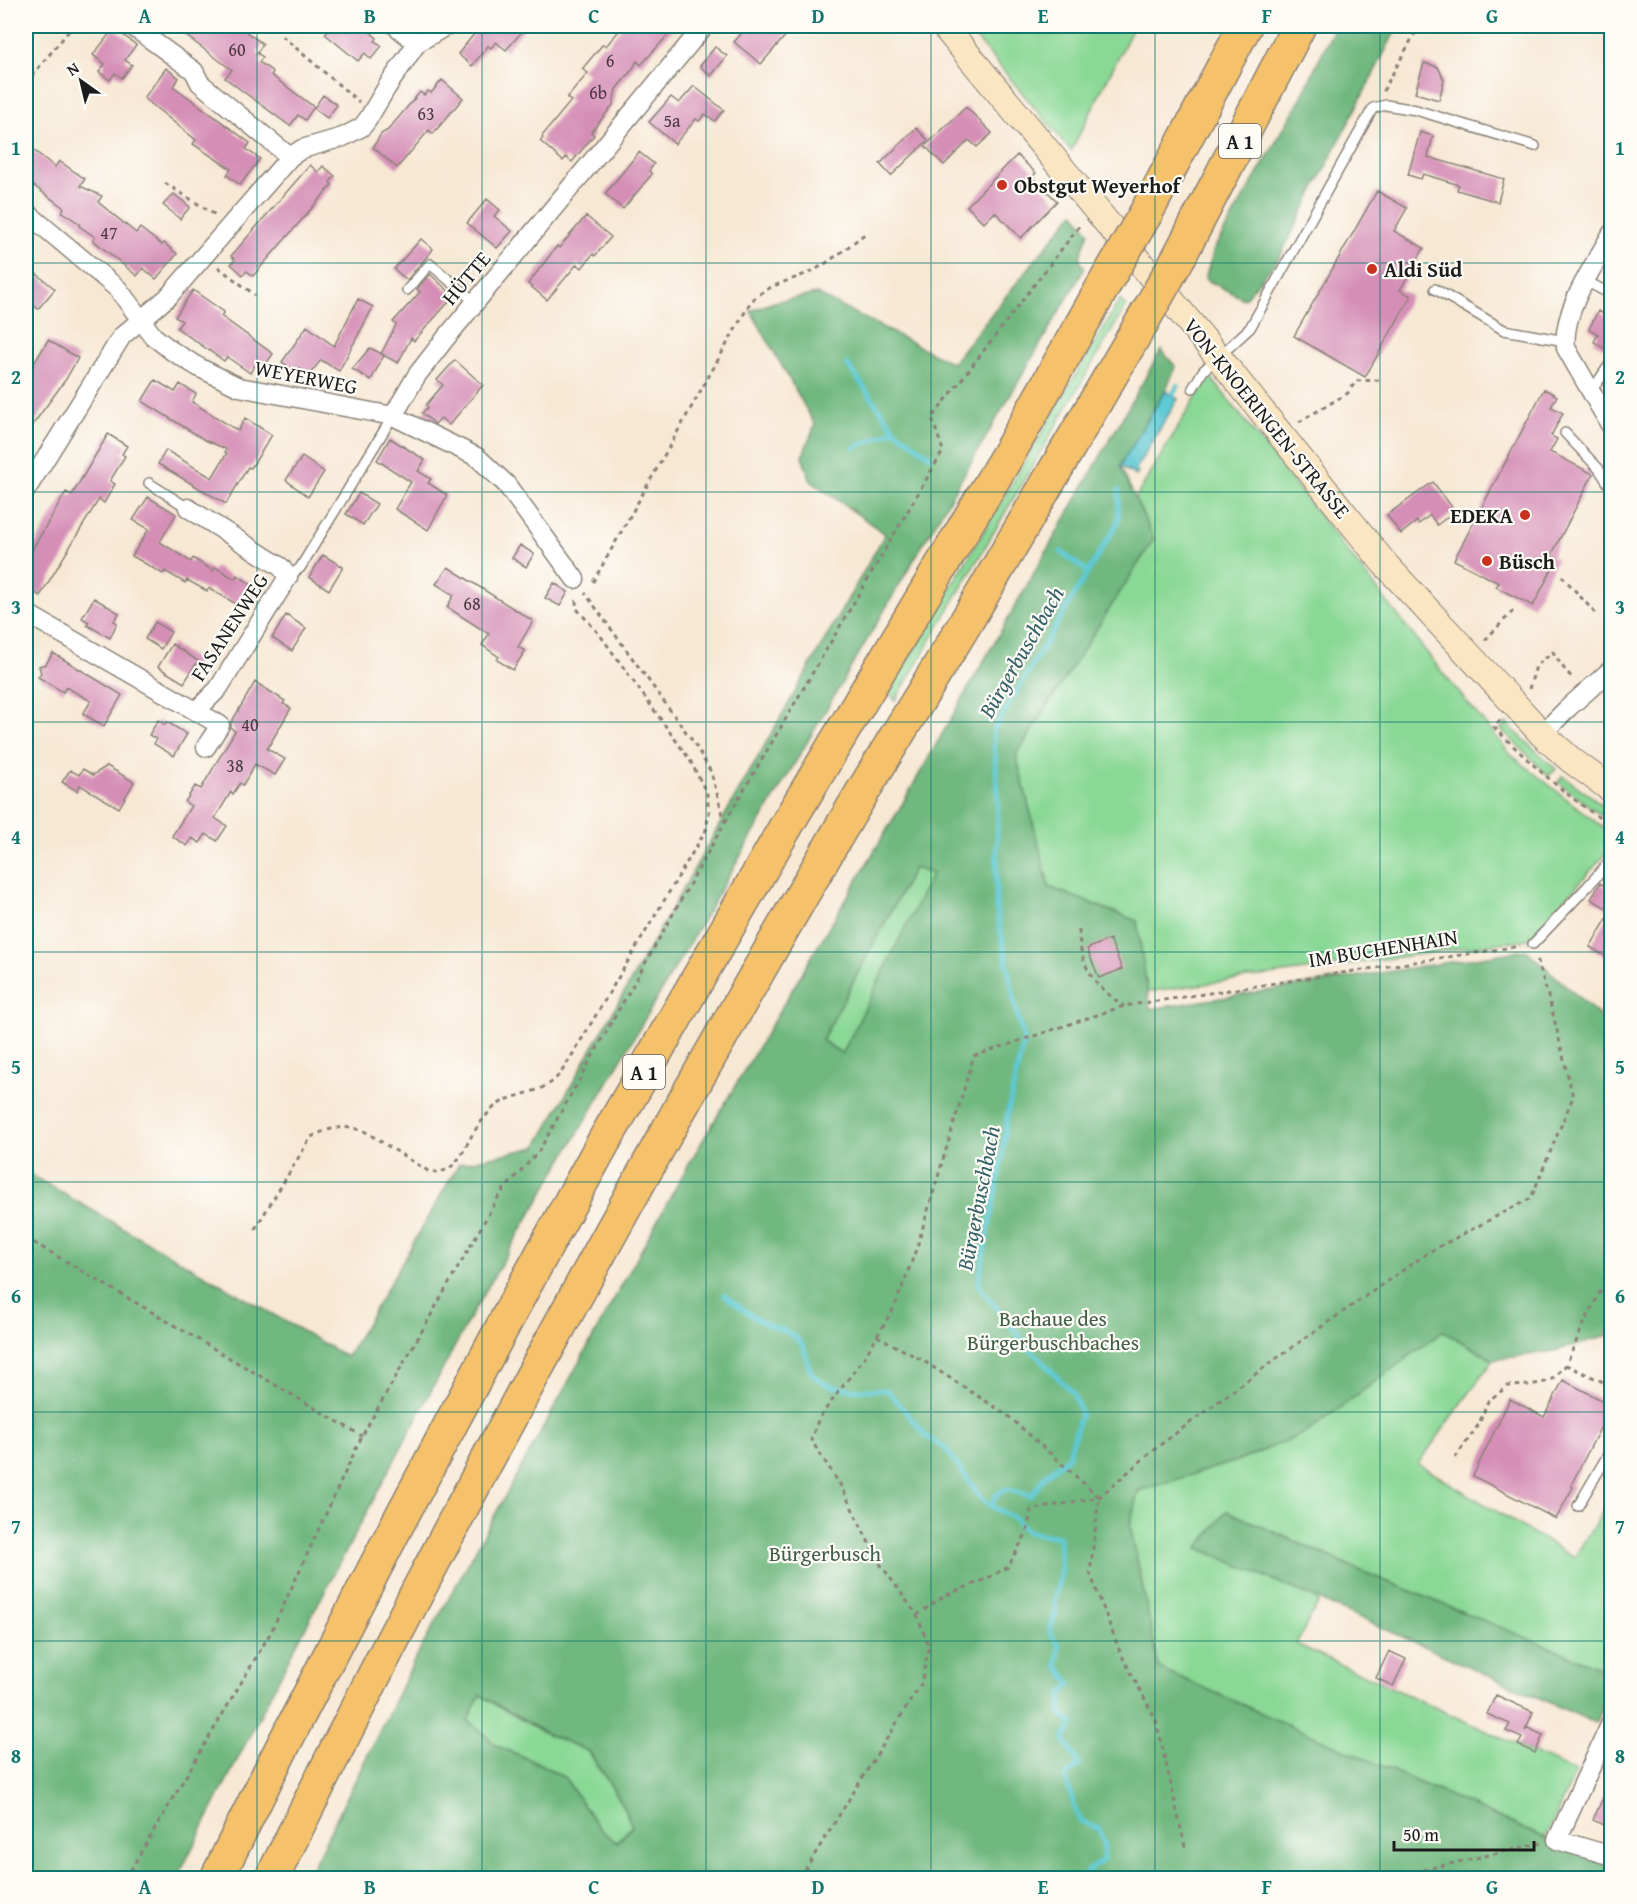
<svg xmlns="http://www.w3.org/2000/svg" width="1637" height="1904" viewBox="0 0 1637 1904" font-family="'Gentium Book Plus',serif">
<rect width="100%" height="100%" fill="#fdfcf7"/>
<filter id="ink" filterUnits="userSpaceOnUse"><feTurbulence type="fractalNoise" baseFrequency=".0167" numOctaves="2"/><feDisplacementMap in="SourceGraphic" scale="12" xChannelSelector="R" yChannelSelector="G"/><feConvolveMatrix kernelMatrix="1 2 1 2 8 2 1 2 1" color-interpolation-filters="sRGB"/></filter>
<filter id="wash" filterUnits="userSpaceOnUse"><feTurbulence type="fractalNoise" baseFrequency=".008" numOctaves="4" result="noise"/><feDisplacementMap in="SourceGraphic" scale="24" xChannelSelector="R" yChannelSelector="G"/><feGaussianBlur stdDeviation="1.35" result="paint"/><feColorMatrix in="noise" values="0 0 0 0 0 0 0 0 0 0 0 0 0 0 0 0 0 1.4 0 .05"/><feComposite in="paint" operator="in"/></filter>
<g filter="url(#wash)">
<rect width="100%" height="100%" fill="#f7e8d4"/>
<path fill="#8ad896" stroke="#537a59" stroke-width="1.5" d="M 966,26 L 1134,26 L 1071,151 Z
M 1120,300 L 1126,306 L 895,701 L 889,692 Z
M 1209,375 L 1446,677 L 1510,754 L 1611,834 L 1611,848 L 1529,939 L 1147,992 L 1137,921 L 1049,887 L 1016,755 L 1153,539 L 1135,499 Z
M 1506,723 L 1556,769 L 1549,776 L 1501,729 Z
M 1563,776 L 1611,811 L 1611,823 L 1558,782 Z
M 914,868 L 933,873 L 843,1054 L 822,1040 Z
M 1443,1331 L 1493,1360 L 1418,1464 L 1574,1558 L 1611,1498 L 1611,1672 L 1366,1573 L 1227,1511 L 1198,1548 L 1320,1600 L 1296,1644 L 1576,1772 L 1545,1838 L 1159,1668 L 1130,1525 L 1138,1491 L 1243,1459 L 1307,1432 Z
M 480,1694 L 499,1707 L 547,1734 L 588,1751 L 619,1798 L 632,1826 L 616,1843 L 599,1828 L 565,1778 L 536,1762 L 497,1746 L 468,1720 Z"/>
<path fill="#6fb87f" stroke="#466a4e" stroke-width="1.5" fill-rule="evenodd" d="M 1335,26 L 1398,26 L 1279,258 L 1244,299 L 1205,279 L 1214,249 L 1299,102 Z
M 1074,212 L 1089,232 L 1079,259 L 1085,268 L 472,1314 L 293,1651 L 177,1878 L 26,1878 L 26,1172 L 347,1357 L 459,1164 L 536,1147 L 885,534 L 811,481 L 802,457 L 815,425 L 751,311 L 774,302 L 817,294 L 952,363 Z
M 1161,350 L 1176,367 L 1165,391 L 1120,466 L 1154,539 L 1016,755 L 1049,887 L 1137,921 L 1150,1009 L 1526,950 L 1611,1026 L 1612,1334 L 1555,1351 L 1493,1360 L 1443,1331 L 1307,1432 L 1243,1459 L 1138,1491 L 1130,1525 L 1159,1668 L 1545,1838 L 1611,1865 L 1611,1878 L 307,1878 L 413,1663 L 687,1167 L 904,801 ZM 914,868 L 932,874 L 842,1054 L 822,1040 ZM 480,1695 L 547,1734 L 589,1751 L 619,1798 L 632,1826 L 617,1843 L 599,1828 L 565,1778 L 536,1762 L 497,1746 L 468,1720 Z
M 1227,1511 L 1366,1573 L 1611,1672 L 1611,1694 L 1595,1723 L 1320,1600 L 1198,1548 Z"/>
<path fill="#5dc9d4" stroke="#3c7278" stroke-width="1.5" d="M 1165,391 L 1178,399 L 1135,470 L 1138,473 L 1136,476 L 1120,466 Z"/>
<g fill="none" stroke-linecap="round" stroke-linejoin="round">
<path stroke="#5dc9d4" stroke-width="5" d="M 847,364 L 895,430 L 930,456
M 1169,400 L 1178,386
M 854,448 L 895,430
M 1061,552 L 1088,572
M 724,1295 C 738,1306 751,1316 766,1324 C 775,1328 788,1331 795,1337 C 808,1347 805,1358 810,1370 C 821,1393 866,1390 887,1390 L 928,1438 L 944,1447 L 983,1500 L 991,1506 L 1015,1519 L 1027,1532 L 1059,1537 L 1061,1574 L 1054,1600 L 1056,1611 L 1050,1632 L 1059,1646 L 1057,1665 L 1071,1684 L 1062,1693 L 1061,1714 L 1074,1723 L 1064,1738 L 1079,1765 L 1065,1777 L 1079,1820 L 1099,1829 L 1104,1843 L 1103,1860 L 1088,1871 L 1086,1878
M 991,1506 L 996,1496 L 1005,1489 L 1031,1496 L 1046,1475 L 1068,1457 L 1081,1414 L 1073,1393 L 1030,1349 L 978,1285 L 1002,1159 L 1007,1116 L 1024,1040 L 1016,1009 L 996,908 L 998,792 L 993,731 L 1118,522 L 1119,490"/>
</g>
<g id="blocks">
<path fill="#d58eb6" d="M 173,26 L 238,26 L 263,44 L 257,53 L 263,57 L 259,62 L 273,72 L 271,75 L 314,107 L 305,120 L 298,115 L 290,126 L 225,78 L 232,70 Z
M 332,26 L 375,26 L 370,32 L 377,38 L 375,41 L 382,46 L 371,59 L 365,53 L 358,61 L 325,34 Z
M 477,26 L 527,26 L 506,50 L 496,42 L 491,48 L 488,46 L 472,66 L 458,54 L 479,28 Z
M 623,26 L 676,26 L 641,65 L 637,61 L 632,70 L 616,89 L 613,105 L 591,132 L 594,135 L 572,162 L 566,157 L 563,161 L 540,141 L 543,138 L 542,136 L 571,101 L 567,98 L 588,73 L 582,69 L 603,44 L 606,46 Z
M 748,26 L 794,26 L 761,64 L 734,42 Z
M 114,28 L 136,45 L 125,60 L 132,65 L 122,78 L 115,73 L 110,80 L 99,72 L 105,64 L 93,55 Z
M 715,47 L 727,56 L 711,76 L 700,66 Z
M 1424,63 L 1438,67 L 1444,80 L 1439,100 L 1415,93 Z
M 166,68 L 179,78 L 173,86 L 250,143 L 246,149 L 260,159 L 240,185 L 227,175 L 231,169 L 193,144 L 196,140 L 144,98 Z
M 442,80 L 463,98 L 433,134 L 429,130 L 397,168 L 373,147 L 381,134 L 388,130 L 420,92 L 424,95 L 428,91 L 431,93 Z
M 694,86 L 724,110 L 715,121 L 705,114 L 699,121 L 696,119 L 675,144 L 649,122 L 671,97 L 679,103 Z
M 323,95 L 337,105 L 327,118 L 314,108 Z
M 966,107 L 992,133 L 977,147 L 969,140 L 944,165 L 925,146 Z
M 916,128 L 928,140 L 891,176 L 880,164 Z
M 1420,132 L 1433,136 L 1428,157 L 1504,179 L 1498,202 L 1457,190 L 1459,185 L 1423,174 L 1421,179 L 1408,175 Z
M 26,144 L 55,167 L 59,161 L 85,179 L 80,186 L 102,196 L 98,202 L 136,233 L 140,228 L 162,245 L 164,243 L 177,254 L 156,279 L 143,268 L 137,276 L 93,240 L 95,237 L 79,226 L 80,224 L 62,212 L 64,208 L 26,180 Z
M 639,152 L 654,164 L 649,171 L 652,174 L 623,209 L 605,194 Z
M 1017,155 L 1036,173 L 1032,177 L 1057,201 L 1021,238 L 995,212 L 984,223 L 967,206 Z
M 310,165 L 318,172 L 323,166 L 335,176 L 330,182 L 332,185 L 253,276 L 247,271 L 243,275 L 231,264 L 235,260 L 231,256 Z
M 1377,191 L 1407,208 L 1394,231 L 1424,248 L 1400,290 L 1411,296 L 1365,377 L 1294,336 Z
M 174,194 L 190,207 L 180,219 L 163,205 Z
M 487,199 L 500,210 L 494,216 L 512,231 L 497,248 L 467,223 Z
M 586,216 L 611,237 L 595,256 L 593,254 L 582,268 L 577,264 L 547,300 L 528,284 L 557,246 L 559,248 Z
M 421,239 L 433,249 L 407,280 L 394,269 Z
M 32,270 L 55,289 L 38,309 L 26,298 L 26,278 Z
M 430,274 L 454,296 L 414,341 L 411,338 L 398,363 L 381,354 L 396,325 L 393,322 L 420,292 L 417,289 Z
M 193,290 L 224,312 L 221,316 L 273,354 L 261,371 L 254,366 L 250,373 L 227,357 L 224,361 L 177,328 L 182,321 L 175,317 Z
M 358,299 L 373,307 L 339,371 L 321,360 L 309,375 L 298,368 L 295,371 L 282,362 L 307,326 L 334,346 Z
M 1611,308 L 1611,352 L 1594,342 L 1598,334 L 1589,329 L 1598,311 L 1607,316 Z
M 48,340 L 78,358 L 66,379 L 26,434 L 26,377 Z
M 370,348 L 384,355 L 371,380 L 352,369 Z
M 455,360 L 483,385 L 449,425 L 441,418 L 435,424 L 422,413 L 428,407 L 426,405 L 443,385 L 437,380 Z
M 155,380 L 175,392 L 180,384 L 196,394 L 192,402 L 238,431 L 245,418 L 272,435 L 251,468 L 248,467 L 226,504 L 158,464 L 166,450 L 212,478 L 227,453 L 225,452 L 226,449 L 205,440 L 142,401 Z
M 1544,389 L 1557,396 L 1551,407 L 1563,413 L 1551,436 L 1557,439 L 1550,452 L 1593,474 L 1551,556 L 1557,559 L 1533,606 L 1496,587 L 1499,583 L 1454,560 Z
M 108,434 L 127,446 L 122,454 L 125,456 L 110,481 L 115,484 L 104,503 L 99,499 L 40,596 L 26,587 L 26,560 L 66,492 L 72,495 Z
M 390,438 L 425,460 L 418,471 L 431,479 L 428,483 L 447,495 L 428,530 L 395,509 L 411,482 L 377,460 Z
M 302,457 L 324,472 L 308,497 L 286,480 Z
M 1433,482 L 1455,511 L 1437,525 L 1430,515 L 1419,524 L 1417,521 L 1401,534 L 1387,515 Z
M 359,493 L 377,504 L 363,525 L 346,514 Z
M 148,497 L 176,514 L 160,542 L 191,562 L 193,558 L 213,571 L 215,567 L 235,579 L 237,575 L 251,584 L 247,589 L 255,594 L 246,610 L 209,588 L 207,591 L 187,580 L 185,583 L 165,571 L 163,574 L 132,556 L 149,529 L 133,520 Z
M 520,545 L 534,554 L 526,567 L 512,558 Z
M 323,555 L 343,567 L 329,590 L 309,577 Z
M 448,567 L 533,621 L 518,647 L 525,651 L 513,670 L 497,660 L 499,657 L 482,645 L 489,634 L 447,607 L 454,595 L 436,584 Z
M 554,583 L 568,592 L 560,606 L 545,598 Z
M 94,598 L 119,613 L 114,621 L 117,623 L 110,638 L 87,625 L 89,622 L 82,618 Z
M 286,615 L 306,628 L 292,651 L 272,638 Z
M 155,622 L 171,632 L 161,649 L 145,639 Z
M 172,644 L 198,661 L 184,683 L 158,667 Z
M 53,653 L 122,695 L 104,726 L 83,714 L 91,701 L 66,687 L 63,692 L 38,677 L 41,673 L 39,666 L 46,664 Z
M 255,682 L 285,701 L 283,704 L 291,708 L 267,749 L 285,759 L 275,775 L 255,764 L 243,785 L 240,783 L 233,794 L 231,792 L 215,818 L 227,826 L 217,841 L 206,834 L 200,843 L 192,838 L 187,846 L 172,836 L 191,806 L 185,802 L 195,786 L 201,789 L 235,731 L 231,728 L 231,723 Z
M 158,720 L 165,725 L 167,722 L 187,734 L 174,756 L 154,744 L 156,739 L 149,735 Z
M 107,766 L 134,782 L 119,808 L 80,785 L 77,791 L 62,782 L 70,770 L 79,775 L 83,769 L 93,775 Z
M 1600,883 L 1611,890 L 1611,911 L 1591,899 Z
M 1611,912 L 1611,960 L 1590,947 Z
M 1110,939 L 1122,969 L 1099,978 L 1087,949 Z
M 1563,1380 L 1611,1405 L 1611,1407 L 1571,1485 L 1573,1487 L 1556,1519 L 1473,1476 L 1510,1399 L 1544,1417 Z
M 1389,1651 L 1406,1659 L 1393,1686 L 1376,1678 Z
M 1496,1695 L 1533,1712 L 1525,1731 L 1526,1727 L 1543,1735 L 1535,1753 L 1518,1745 L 1522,1738 L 1506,1731 L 1510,1724 L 1487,1714 Z
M 1611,1780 L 1611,1829 L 1593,1820 Z"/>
</g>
</g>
<g filter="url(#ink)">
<use href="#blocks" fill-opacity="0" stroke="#8a8278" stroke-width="1.5"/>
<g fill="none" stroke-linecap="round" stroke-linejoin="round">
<g stroke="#8a8278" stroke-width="12">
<path id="service" d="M 1586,281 L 1612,295
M 1435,289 L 1504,330 L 1565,341
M 407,290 L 430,264 L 475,302
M 1193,388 L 1203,371 L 1250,328 L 1373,108 L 1386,105 L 1416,110 L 1535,146
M 1589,388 L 1597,383 L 1612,361
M 1565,433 L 1599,469 L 1612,489
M 149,483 L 188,508
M 288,577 L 300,568 L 393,416
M 1533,944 L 1588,886 L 1612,859
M 1578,1506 L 1612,1448"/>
</g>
<g stroke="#8a8278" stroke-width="21">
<path id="minor" d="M 132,26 L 194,71 L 200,83 L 290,157
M 396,26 L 417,43
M 26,212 L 118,289 L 153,336 L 172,351 L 200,368 L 239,387 L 393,416 L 477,457 L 506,484 L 575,579
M 1612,233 C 1595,265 1561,311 1566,348 L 1612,428
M 393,416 L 417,375 L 445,339 L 704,26
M 26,490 L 122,336 L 168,297 L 290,157 L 302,149 L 343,137 L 362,127 L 368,119 L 387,87 L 417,43 L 446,26
M 188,508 L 281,567 L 288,577 L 218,689 L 196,711
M 26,613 L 220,725 L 206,747
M 1542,734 L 1569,707 L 1612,669
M 1612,1721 L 1557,1840 L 1612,1856"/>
</g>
<g stroke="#8a8278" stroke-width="28">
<path id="secondary" d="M 944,26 L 1219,358 L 1384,563 L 1542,734 L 1571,760 L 1612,790"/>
</g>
<g stroke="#8a8278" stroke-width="36">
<path id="motorway" d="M 1146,213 L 1245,26
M 1180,255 L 1299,26
M 217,1878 L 271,1769 L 398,1523 L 527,1281 L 603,1143 L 789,821 L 1010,451 L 1105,283
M 272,1878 C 445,1528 633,1185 830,847 C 875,769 923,694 969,617 C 1027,520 1084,422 1141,324"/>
</g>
<path stroke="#8a8278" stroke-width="3" stroke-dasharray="4.5 4.5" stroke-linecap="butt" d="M 282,36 L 359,102
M 26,83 L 73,26
M 1383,91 L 1419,26
M 165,183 L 217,216
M 218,267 L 255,295
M 1299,422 L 1348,393 L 1356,381 L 1379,380
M 1562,576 L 1595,613
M 593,582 L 750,303 C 767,283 794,281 816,269 C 834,259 850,245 866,233
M 1485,640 L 1513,611
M 1529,689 L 1536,666 L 1553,652 L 1562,666 L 1573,679
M 1500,720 L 1494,727 C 1530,763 1568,798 1612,826
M 725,822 L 943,451 L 932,418 L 1081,224
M 1079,930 C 1079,966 1095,987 1124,1006
M 255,1229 L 311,1137 C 329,1128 344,1124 364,1131 L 428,1171 C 453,1177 461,1155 471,1137 C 476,1128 483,1119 490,1111 C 506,1094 530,1096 549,1084 C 560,1077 567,1063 574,1052 L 706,830 L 709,813 L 707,794 L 690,760 L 600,635 L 577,609 L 576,602 L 578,597
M 26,1238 L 362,1436
M 877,1336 L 922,1360 L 1007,1415 L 1099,1497 L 1090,1573 L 1120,1652 L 1156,1720 L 1186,1851
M 1566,1365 L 1612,1386
M 1455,1458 L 1479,1424 L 1488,1401 L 1508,1386 L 1530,1385 L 1550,1381 L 1566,1365 L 1585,1321 L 1612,1269
M 917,1615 L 944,1596 L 986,1579 L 1008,1567 L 1027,1532 L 1031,1510 L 1099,1497 L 1156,1448 L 1281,1355 L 1429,1252 L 1531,1198 L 1573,1097 L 1552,1010 L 1537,958
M 126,1878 L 271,1632 L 362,1436 L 500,1194 L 539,1151 L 725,822 L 711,772 L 694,743 L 585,593
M 800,1878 L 921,1684 L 929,1647 L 917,1615 L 878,1561 L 841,1486 L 811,1440 L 819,1418 L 864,1358 L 895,1306 L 917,1247 L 974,1056 L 1124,1006 L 1520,946
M 1388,1878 L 1541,1843"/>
<use href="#service" stroke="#fff" stroke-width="9"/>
<use href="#minor" stroke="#fff" stroke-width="18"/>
<use href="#secondary" stroke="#fbe6c4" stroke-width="26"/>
<use href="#motorway" stroke="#f5c16b" stroke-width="33"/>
<g stroke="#8a8278" stroke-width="36" stroke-linecap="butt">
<path id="motorway-bridge" d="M 1105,283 L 1146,213
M 1141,324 L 1180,255"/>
</g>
<use href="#motorway-bridge" stroke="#f5c16b" stroke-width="33"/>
</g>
</g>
<path fill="none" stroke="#0f766e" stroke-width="1.5" stroke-opacity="0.55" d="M 257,26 L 257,1878M 482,26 L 482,1878M 706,26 L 706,1878M 931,26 L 931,1878M 1155,26 L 1155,1878M 1380,26 L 1380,1878M 26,263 L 1612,263M 26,492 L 1612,492M 26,722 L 1612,722M 26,952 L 1612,952M 26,1182 L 1612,1182M 26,1412 L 1612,1412M 26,1641 L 1612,1641"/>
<g fill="#c8321e" stroke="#fdfcf7" stroke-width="2">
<circle cx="1002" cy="185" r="6"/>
<circle cx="1372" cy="269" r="6"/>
<circle cx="1525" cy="515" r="6"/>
<circle cx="1487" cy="561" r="6"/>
</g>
<g text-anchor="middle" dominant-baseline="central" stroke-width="4.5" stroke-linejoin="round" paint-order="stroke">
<g font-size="18" fill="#4a3842">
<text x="237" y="49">60</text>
<text x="610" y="60">6</text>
<text x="598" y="92">6b</text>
<text x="426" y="113">63</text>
<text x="672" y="120">5a</text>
<text x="109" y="232">47</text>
<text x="472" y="603">68</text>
<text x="250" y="724">40</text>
<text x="235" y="765">38</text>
</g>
<g fill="#fdfcf7" stroke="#605f5e" stroke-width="1.5">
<rect x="1219" y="124" width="42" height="34" rx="4.5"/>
<rect x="623" y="1055" width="42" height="34" rx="4.5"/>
</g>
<g font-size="20" font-weight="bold" fill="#1c1c1c">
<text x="1240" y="141">A 1</text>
<text x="644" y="1072">A 1</text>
</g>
<g font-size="21" font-weight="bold" fill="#1c1c1c" stroke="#fdfcf7" text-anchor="start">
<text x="1014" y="185">Obstgut Weyerhof</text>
<text x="1384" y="269">Aldi Süd</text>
<text x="1513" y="515" text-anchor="end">EDEKA</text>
<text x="1499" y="561">Büsch</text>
</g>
<g font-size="21" fill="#1c1c1c" stroke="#fdfcf7">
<text transform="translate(466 278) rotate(-50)">HÜTTE</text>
<text transform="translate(306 377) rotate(11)">WEYERWEG</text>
<text transform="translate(1267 418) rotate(51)">VON-KNOERINGEN-STRASSE</text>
<text transform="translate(229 627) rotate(-57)">FASANENWEG</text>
<text transform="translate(1383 948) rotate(-9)">IM BUCHENHAIN</text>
</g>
<g font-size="21" fill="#425e47" stroke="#fdfcf7">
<text x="1053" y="1318">Bachaue des<tspan x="1053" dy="24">Bürgerbuschbaches</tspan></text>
<text x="825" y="1553">Bürgerbusch</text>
</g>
<g font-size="22" font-style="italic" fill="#366166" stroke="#fdfcf7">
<text transform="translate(1021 652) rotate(-60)">Bürgerbuschbach</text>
<text transform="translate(978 1198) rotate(-79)">Bürgerbuschbach</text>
</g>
</g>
<rect width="1637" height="1904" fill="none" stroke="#fdfcf7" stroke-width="66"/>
<g transform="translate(81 81) rotate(326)" stroke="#fdfcf7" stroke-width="4.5" paint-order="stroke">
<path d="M0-4.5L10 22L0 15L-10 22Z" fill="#1c1c1c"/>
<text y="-9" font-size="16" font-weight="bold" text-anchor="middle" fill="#1c1c1c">N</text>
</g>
<path d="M1394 1841v9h140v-9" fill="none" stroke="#1c1c1c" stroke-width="3"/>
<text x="1403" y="1841" font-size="18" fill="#1c1c1c" stroke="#fdfcf7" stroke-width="4.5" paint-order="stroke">50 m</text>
<rect x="33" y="33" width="1571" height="1838" fill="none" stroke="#0f766e" stroke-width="2"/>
<g font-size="20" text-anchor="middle" font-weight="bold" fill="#0f766e">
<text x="145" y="23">A</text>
<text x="370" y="23">B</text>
<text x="594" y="23">C</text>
<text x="818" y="23">D</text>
<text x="1043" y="23">E</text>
<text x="1267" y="23">F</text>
<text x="1492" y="23">G</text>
<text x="16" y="155">1</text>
<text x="1620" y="155">1</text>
<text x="16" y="384">2</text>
<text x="1620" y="384">2</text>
<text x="16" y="614">3</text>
<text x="1620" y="614">3</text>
<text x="16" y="844">4</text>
<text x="1620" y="844">4</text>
<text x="16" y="1074">5</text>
<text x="1620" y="1074">5</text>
<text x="16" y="1303">6</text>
<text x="1620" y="1303">6</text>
<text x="16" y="1533">7</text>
<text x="1620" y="1533">7</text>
<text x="16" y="1763">8</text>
<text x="1620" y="1763">8</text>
<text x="145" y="1894">A</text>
<text x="370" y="1894">B</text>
<text x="594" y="1894">C</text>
<text x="818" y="1894">D</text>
<text x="1043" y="1894">E</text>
<text x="1267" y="1894">F</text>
<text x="1492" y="1894">G</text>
</g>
</svg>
